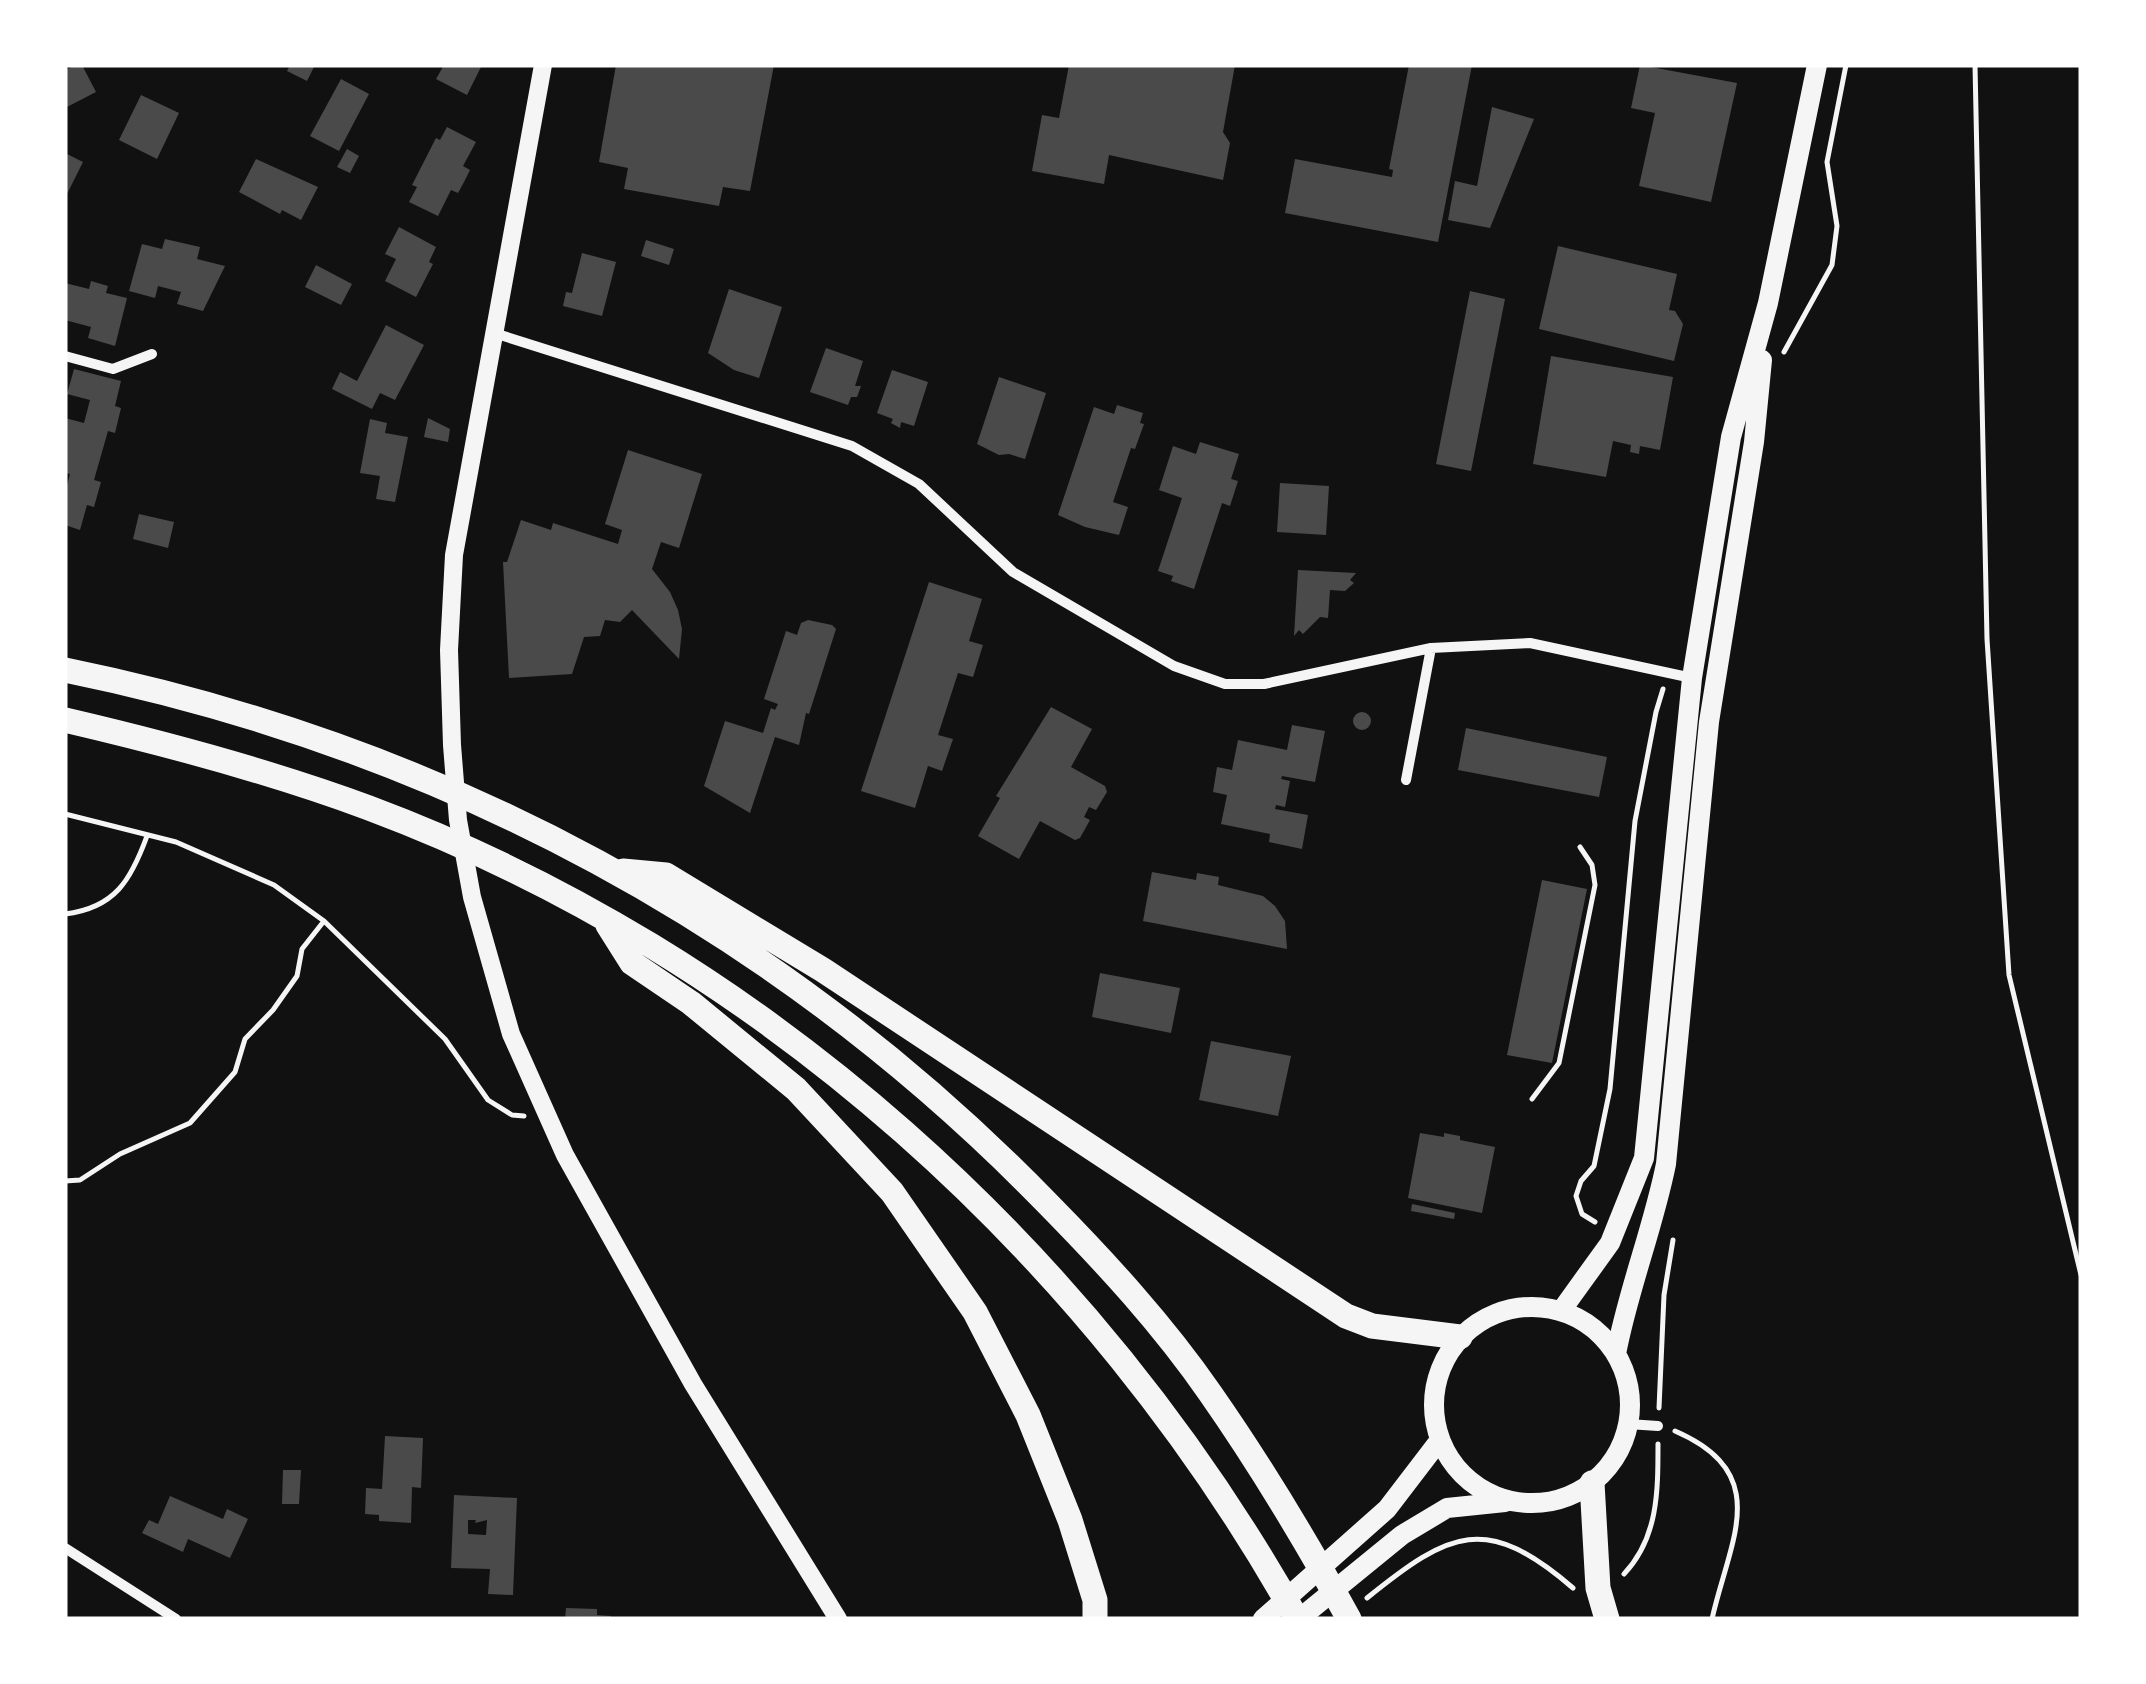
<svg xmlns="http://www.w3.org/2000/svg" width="2146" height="1684" viewBox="0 0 2146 1684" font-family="'Fira Sans',sans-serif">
<rect width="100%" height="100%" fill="#111"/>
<path fill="#4a4a4a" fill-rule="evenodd" d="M 76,65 L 82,65 L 96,92 L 65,108 L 65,70 Z
M 290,65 L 315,65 L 307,81 L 287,71 Z
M 444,65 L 482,65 L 467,95 L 436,79 Z
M 616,65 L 774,65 L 750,191 L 723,187 L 719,206 L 624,189 L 628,168 L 599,162 Z
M 1069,65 L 1235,65 L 1223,132 L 1230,143 L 1223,180 L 1109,155 L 1104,184 L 1032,171 L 1042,115 L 1059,118 Z
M 1409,65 L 1472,65 L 1438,242 L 1285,213 L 1295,159 L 1392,177 L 1393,170 L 1389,169 Z
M 1640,65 L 1737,83 L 1711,202 L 1639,186 L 1655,113 L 1631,108 Z
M 341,79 L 369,94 L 339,151 L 310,136 Z
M 141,95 L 179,113 L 157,159 L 119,140 Z
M 1492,107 L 1534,119 L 1490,228 L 1448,220 L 1455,181 L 1477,186 Z
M 447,127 L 476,142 L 463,166 L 470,170 L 464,182 L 458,193 L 451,190 L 438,216 L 409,202 L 417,187 L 412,185 L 436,138 L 440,140 Z
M 347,149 L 359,156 L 350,173 L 337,167 Z
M 65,153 L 83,162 L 65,198 Z
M 256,159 L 318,187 L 301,220 L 282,210 L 280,214 L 239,192 Z
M 399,227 L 436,247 L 429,262 L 433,264 L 416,297 L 385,281 L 396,259 L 385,254 Z
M 165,239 L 200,247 L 197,259 L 225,266 L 203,311 L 177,304 L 181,292 L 158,286 L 155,298 L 129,291 L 142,244 L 162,249 Z
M 646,240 L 674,249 L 669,265 L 641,256 Z
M 1558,246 L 1677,274 L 1669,310 L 1675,311 L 1683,324 L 1674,361 L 1539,329 Z
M 582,253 L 616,262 L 602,316 L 563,306 L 566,292 L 572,293 Z
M 316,265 L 352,284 L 341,305 L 305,287 Z
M 91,281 L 108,286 L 106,293 L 127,298 L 115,346 L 88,338 L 91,327 L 65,320 L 65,283 L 89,289 Z
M 729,289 L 782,307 L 759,378 L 734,370 L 708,353 Z
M 1470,291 L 1505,299 L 1471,471 L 1436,464 Z
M 386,325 L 424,345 L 395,400 L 380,393 L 372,409 L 332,389 L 340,372 L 357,381 Z
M 826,348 L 863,361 L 855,386 L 861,386 L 857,397 L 851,397 L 848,405 L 810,392 Z
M 1551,356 L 1673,377 L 1660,450 L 1640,446 L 1639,454 L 1630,452 L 1631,445 L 1613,441 L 1606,477 L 1533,464 Z
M 74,369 L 121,381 L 115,406 L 121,408 L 115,433 L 108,431 L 94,480 L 101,482 L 94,507 L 87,505 L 80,530 L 65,525 L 65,494 L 70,474 L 65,473 L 65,418 L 84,423 L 90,400 L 67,394 Z
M 892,370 L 928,382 L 914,426 L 901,422 L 900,428 L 891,423 L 893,419 L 877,413 Z
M 999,377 L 1046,393 L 1025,459 L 1009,454 L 999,455 L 977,444 Z
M 1117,405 L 1143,413 L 1140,423 L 1144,424 L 1135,449 L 1131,448 L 1113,502 L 1128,507 L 1119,535 L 1085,527 L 1058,515 L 1094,407 L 1114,414 Z
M 428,418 L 450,429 L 448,442 L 424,437 Z
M 370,419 L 387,423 L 385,433 L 408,437 L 395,502 L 376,499 L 380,476 L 360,473 Z
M 1200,442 L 1239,454 L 1231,479 L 1238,481 L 1230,506 L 1222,503 L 1194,589 L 1171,581 L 1173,576 L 1158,571 L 1182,498 L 1159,490 L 1173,446 L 1196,454 Z
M 628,450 L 702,474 L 679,548 L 661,542 L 652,569 L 670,592 L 678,610 L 682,629 L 679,659 L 632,610 L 620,622 L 605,620 L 600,636 L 584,637 L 572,674 L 509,678 L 503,562 L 507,562 L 521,520 L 551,530 L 553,523 L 618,544 L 622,530 L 605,524 Z
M 1280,483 L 1329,486 L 1326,535 L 1277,532 Z
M 139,514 L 174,522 L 168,548 L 133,539 Z
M 1298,570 L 1356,573 L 1350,580 L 1354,583 L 1345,591 L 1330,590 L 1328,618 L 1320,617 L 1303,634 L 1299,630 L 1294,636 Z
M 929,582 L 982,599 L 969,641 L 983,645 L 973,677 L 958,673 L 938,735 L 953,739 L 942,771 L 928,766 L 915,808 L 861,791 Z
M 808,620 L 832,625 L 836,629 L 809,714 L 806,713 L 799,745 L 775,737 L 750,813 L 704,786 L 725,721 L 763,733 L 771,708 L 775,710 L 778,704 L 764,699 L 786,631 L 797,635 L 801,623 Z
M 1051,707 L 1092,729 L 1071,767 L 1105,786 L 1107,792 L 1096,810 L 1089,807 L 1084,817 L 1090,820 L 1080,838 L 1075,840 L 1040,821 L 1019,859 L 978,836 L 1000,798 L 996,796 Z
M1353 721a9 9 0 1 1 18 0a9 9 0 1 1-18 0Z
M 1292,725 L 1325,731 L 1315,782 L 1282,776 L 1281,779 L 1290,781 L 1285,807 L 1276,805 L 1275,809 L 1308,815 L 1302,849 L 1269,842 L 1270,834 L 1221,824 L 1227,795 L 1213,792 L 1217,767 L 1232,770 L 1238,740 L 1287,750 Z
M 1466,728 L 1607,757 L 1599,797 L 1458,770 Z
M 1152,872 L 1196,880 L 1197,873 L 1219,877 L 1218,885 L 1263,896 L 1275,906 L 1285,921 L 1287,949 L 1143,921 Z
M 1542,880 L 1587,889 L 1552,1063 L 1507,1055 Z
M 1100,973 L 1180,988 L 1171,1033 L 1092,1017 Z
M 1211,1041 L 1291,1056 L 1278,1116 L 1199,1100 Z
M 1420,1133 L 1444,1137 L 1444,1133 L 1460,1136 L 1460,1140 L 1495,1147 L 1482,1213 L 1408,1198 Z
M 1412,1204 L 1455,1213 L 1454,1219 L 1411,1211 Z
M 385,1436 L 423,1438 L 421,1488 L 412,1487 L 411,1523 L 379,1521 L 379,1515 L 365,1514 L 366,1488 L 382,1489 Z
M 283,1470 L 301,1470 L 299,1504 L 282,1504 Z
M 454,1495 L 517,1498 L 513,1595 L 488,1594 L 490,1569 L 451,1568 ZM 468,1520 L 476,1520 L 475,1523 L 487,1520 L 486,1535 L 468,1534 Z
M 170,1496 L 223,1519 L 227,1509 L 248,1519 L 230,1558 L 188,1539 L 183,1552 L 142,1533 L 149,1520 L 158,1524 Z
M 566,1608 L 597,1609 L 597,1615 L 611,1616 L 611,1619 L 565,1619 Z"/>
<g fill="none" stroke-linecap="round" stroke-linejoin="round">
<path stroke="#f5f5f5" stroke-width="5" d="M 1975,65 L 1987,639 L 2009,975 L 2081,1275
M 1784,352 L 1832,265 L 1837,226 L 1827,162 L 1846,65
M 65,814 L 176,842 L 274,885 L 324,921 L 445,1039 L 488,1100 L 512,1115 L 524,1116
M 65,914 C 115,908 131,880 147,836
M 1532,1099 L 1559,1063 L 1595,885 L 1592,865 L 1580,847
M 65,1181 L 80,1180 L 120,1154 L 190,1123 L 235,1072 L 245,1039 L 273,1010 L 297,976 L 302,949 L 324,921
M 1595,1222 L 1582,1214 L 1576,1196 L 1581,1181 L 1594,1166 L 1610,1089 L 1635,821 L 1656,712 L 1663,689
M 1659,1408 L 1664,1295 L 1673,1240
M 1675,1431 C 1774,1474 1730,1539 1712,1619
M 1624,1574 C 1658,1538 1658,1492 1658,1444
M 1367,1598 C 1450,1531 1486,1513 1573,1588"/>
<path stroke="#f5f5f5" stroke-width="10" d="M 494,333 L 852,446 L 919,484 L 1013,572 L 1174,666 L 1225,684 L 1264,684 L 1431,648 L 1530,643 L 1692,678
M 65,356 L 113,369 L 152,354
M 1406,780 L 1431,648
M 1628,1424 L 1658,1426
M 65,1548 L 176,1619"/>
<path stroke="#f5f5f5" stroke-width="18" d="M 543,65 L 454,555 L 449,650 L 452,745 L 458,820 L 472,897 L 511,1034 L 565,1155 L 693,1384 L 838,1619"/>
<path stroke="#f5f5f5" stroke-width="20" d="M1434 1405a98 98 0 1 1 196 0a98 98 0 1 1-196 0Z
M 1561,1311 L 1610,1243 L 1644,1158 L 1692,678 L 1731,437 L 1768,303 L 1817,65
M 1616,1354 C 1628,1290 1653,1229 1666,1164 L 1709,722 L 1754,442 L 1762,360
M 1263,1619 L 1387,1509 L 1439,1441
M 1299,1619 L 1402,1535 L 1447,1508 L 1505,1502"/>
<path stroke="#f5f5f5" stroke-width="25" d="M 65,670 C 443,747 779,927 1048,1204 C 1106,1263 1163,1325 1210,1393 C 1261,1466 1306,1541 1349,1619
M 65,720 C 168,744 269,771 369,808 C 762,955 1093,1255 1297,1619
M 623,871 L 666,875 L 823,970 L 1346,1316 L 1372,1326 L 1460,1337
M 608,925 L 632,963 L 691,1003 L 796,1089 L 892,1192 L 975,1312 L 1028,1415 L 1070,1520 L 1095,1600 L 1095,1619
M 1592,1483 L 1598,1588 L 1607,1619"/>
</g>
<rect width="2146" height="1684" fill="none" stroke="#ffffff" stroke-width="135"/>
</svg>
